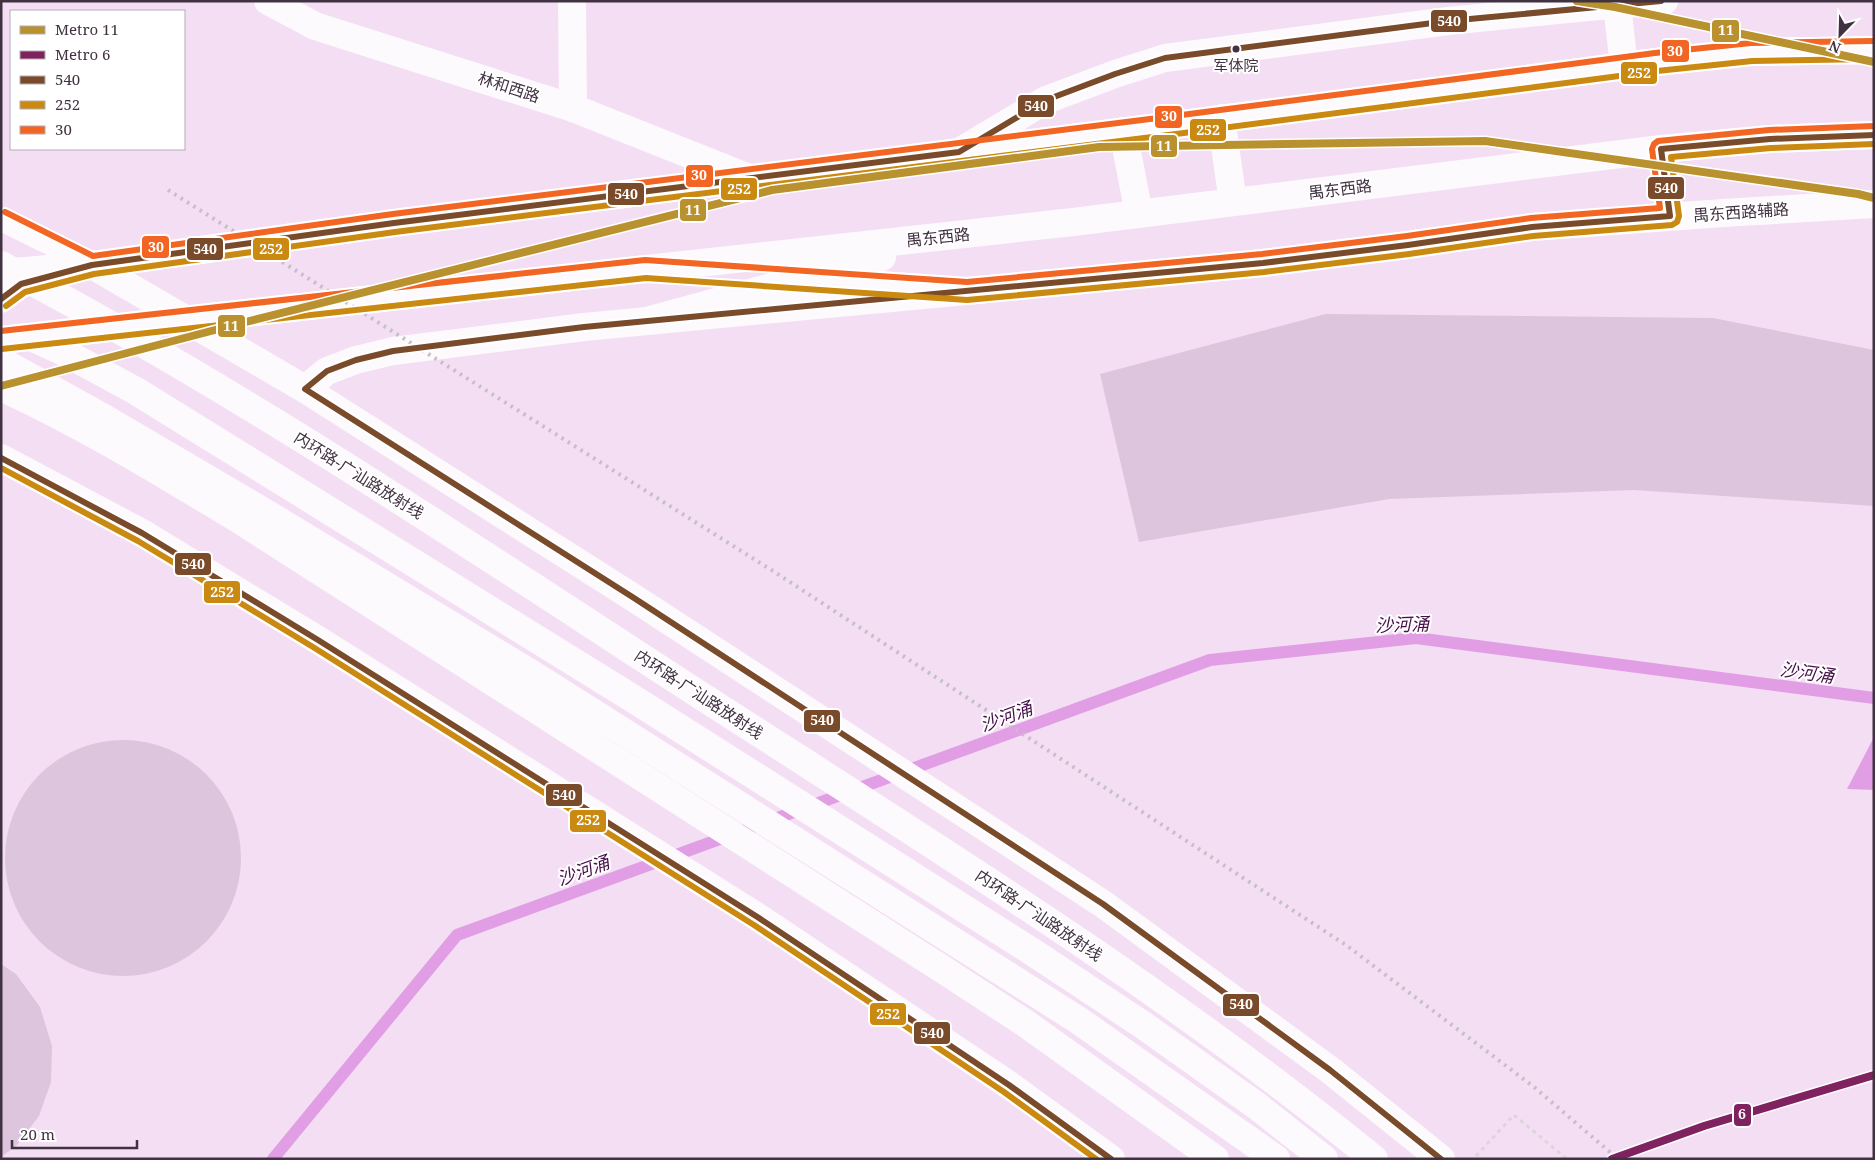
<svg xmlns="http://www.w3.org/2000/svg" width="1875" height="1160" viewBox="0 0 1875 1160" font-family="'Noto Serif','Noto Sans SC',serif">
<rect width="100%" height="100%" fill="#f4def4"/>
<path fill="#e19ee5" d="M 1874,737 L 1874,790 L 1847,789 Z"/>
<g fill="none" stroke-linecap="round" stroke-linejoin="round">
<path stroke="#e19ee5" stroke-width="12" d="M 273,1159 L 457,935 L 1210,660 L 1416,638 L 1874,698"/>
</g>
<path fill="#ddc6dd" d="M 1326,314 L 1713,318 L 1874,350 L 1874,506 L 1634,490 L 1389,499 L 1139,542 L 1100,374 Z
M5 858a118 118 0 1 1 236 0a118 118 0 1 1-236 0Z
M 1,964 L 16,974 L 40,1007 L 52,1046 L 51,1082 L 39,1116 L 17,1145 L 1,1157 Z"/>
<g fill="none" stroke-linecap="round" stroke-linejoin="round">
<path stroke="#dcd6dc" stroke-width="3" stroke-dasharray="4 4" stroke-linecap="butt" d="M 1476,1156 L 1514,1115 L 1567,1159"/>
<path stroke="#fdfafd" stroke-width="22" d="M 1,220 L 92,265"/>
<path stroke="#fdfafd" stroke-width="28" d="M 572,1 L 573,108"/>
<path stroke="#fdfafd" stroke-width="28" d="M 268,1 L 315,26 L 573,108 L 749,178
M 959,152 L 1046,100 L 1115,74 L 1165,58 L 1448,21 L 1598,6 L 1664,1
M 305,389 L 327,371 L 356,360 L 393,351 L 584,327 L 1263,263 L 1408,245 L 1532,227 L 1723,213 L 1874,204"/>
<path stroke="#fdfafd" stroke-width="28" d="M 1617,5 L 1624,66
M 1221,118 L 1233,202
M 1123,131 L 1139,214
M 1661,149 L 1670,216
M 92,265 L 305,389 L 634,598 L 1103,904 L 1330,1070 L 1441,1159
M 3,273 L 92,265 L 394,223 L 1175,125 L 1656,62 L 1751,52 L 1874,50
M 820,281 L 967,291
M 1,299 L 21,284 L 42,278
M 650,320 L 882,257
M 31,337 L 64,352 L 136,391 L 632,698 L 1031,951 L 1143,1025 L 1257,1106 L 1324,1159
M 1,340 L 1073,222 L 1661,149 L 1770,139 L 1874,135
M 1,361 L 104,418 L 259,509 L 535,676 L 1078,1020 L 1276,1159
M 1,458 L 142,533 L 318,640 L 759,918 L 1009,1085 L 1111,1159"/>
<path stroke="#fdfafd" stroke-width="28" d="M 1,265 C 244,393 473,548 703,697 C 931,844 1163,987 1374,1159
M 1,387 C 82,424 158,471 235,517 L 939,967 L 1025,1023 L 1215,1159"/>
<path stroke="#c5c0c5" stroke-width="4" stroke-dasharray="2.5 5" stroke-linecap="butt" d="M 168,190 L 773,571 L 1346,945 L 1534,1087 L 1618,1159"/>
<g stroke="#fff" stroke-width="10">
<path id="bus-1" d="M 1,299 L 21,284 L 92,265 L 394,223 L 959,152 L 1046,100 L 1115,74 L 1165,58 L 1448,21 L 1661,1
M 1,458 L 142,533 L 318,640 L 759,918 L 1009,1085 L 1111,1159
M 1441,1159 L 1330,1070 L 1103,904 L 634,598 L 305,389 L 327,371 L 356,360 L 393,351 L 584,327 L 1263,263 L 1408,245 L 1532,227 L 1670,216 L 1661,149 L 1770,139 L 1874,135"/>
</g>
<g stroke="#fff" stroke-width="10">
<path id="bus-2" d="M 6,306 L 25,292 L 94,274 L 395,232 L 1176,134 L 1657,71 L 1752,61 L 1874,59
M 2,349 L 646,278 L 967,300 L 1264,272 L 1409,254 L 1533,236 L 1672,225 L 1677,222 L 1679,216 L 1671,157 L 1771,148 L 1874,144
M 1,468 L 138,541 L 313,647 L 754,925 L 1004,1092 L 1096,1159"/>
</g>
<g stroke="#fff" stroke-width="10">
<path id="bus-3" d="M 5,212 L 93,256 L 393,214 L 1174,116 L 1655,53 L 1751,43 L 1874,41
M 1,331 L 645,260 L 967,282 L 1262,254 L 1407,236 L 1531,218 L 1660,208 L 1652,149 L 1654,144 L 1658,141 L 1769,130 L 1874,126"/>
</g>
<use href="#bus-1" stroke="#7a4b2a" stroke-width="6"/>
<use href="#bus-2" stroke="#ca8910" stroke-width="6"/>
<use href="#bus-3" stroke="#f26522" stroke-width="6"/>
<g stroke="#fff" stroke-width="11">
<path id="metro-1" d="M 1577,1 L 1615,7 L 1874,62
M 1,386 L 234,325 L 772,190 L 1099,147 L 1485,141 L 1858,194 L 1874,198"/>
</g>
<g stroke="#fff" stroke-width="11">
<path id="metro-2" d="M 1612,1159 L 1704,1126 L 1874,1075"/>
</g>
<use href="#metro-1" stroke="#b9922f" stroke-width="8"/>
<use href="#metro-2" stroke="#80225f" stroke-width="8"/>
</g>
<circle fill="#413241" stroke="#fff" stroke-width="2" cx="1236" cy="49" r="4.5"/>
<g text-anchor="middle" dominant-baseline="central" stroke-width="4" stroke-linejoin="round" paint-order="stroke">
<g font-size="15" fill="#413241" stroke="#fff">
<text x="1236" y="65">军体院</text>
</g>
<g font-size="16" fill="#413241" stroke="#fff">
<text transform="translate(509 87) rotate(18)">林和西路</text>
<text transform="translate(1340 189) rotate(-7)">禺东西路</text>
<text transform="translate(1741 212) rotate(-4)">禺东西路辅路</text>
<text transform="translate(938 237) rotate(-6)">禺东西路</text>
<text transform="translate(359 475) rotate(32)">内环路-广汕路放射线</text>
<text transform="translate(699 694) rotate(33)">内环路-广汕路放射线</text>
<text transform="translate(1039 915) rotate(34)">内环路-广汕路放射线</text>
</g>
<g font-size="18" font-style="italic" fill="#47104a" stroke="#fff">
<text transform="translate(1402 624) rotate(-2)">沙河涌</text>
<text transform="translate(1807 672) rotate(8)">沙河涌</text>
<text transform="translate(1006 716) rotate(-20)">沙河涌</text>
<text transform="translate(583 870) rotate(-20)">沙河涌</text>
</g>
</g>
<g stroke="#fff" stroke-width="2">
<rect x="1430" y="9" width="38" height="24" rx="5" fill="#7a4b2a"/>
<rect x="1711" y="19" width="29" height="24" rx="5" fill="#b9922f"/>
<rect x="1661" y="39" width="29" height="24" rx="5" fill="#f26522"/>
<rect x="1620" y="61" width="38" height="24" rx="5" fill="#ca8910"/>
<rect x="1017" y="94" width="38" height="24" rx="5" fill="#7a4b2a"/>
<rect x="1154" y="105" width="29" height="24" rx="5" fill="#f26522"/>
<rect x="1189" y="118" width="38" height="24" rx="5" fill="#ca8910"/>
<rect x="1150" y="134" width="28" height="24" rx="5" fill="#b9922f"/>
<rect x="685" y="164" width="29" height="24" rx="5" fill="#f26522"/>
<rect x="1647" y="176" width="38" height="24" rx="5" fill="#7a4b2a"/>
<rect x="720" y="177" width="38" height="24" rx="5" fill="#ca8910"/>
<rect x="607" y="182" width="38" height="24" rx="5" fill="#7a4b2a"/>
<rect x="679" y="198" width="28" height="24" rx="5" fill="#b9922f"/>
<rect x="141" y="235" width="29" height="24" rx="5" fill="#f26522"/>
<rect x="186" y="237" width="38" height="24" rx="5" fill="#7a4b2a"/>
<rect x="252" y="237" width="38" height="24" rx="5" fill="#ca8910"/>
<rect x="217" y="314" width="29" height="24" rx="5" fill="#b9922f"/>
<rect x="174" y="552" width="38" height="24" rx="5" fill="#7a4b2a"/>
<rect x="203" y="580" width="38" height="24" rx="5" fill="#ca8910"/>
<rect x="803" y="709" width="38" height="24" rx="5" fill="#7a4b2a"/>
<rect x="545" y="783" width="38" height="24" rx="5" fill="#7a4b2a"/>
<rect x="569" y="809" width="38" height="24" rx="5" fill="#ca8910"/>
<rect x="1222" y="993" width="38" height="24" rx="5" fill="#7a4b2a"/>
<rect x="869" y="1002" width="38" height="24" rx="5" fill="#ca8910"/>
<rect x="913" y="1021" width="38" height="24" rx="5" fill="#7a4b2a"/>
<rect x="1733" y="1103" width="19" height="24" rx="5" fill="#80225f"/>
</g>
<g font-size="14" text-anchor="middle" font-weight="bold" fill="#fff">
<text x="1449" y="26">540</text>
<text x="1726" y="35">11</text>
<text x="1675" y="56">30</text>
<text x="1639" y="78">252</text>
<text x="1036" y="111">540</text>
<text x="1169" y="121">30</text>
<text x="1208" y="135">252</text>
<text x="1164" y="151">11</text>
<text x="699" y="180">30</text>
<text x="1666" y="193">540</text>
<text x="739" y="194">252</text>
<text x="626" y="199">540</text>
<text x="693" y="215">11</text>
<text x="156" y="252">30</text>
<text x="205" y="254">540</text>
<text x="271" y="254">252</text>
<text x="231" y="331">11</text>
<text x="193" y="569">540</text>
<text x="222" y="597">252</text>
<text x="822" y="725">540</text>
<text x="564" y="800">540</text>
<text x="588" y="825">252</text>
<text x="1241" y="1009">540</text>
<text x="888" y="1019">252</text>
<text x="932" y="1038">540</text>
<text x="1742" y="1119">6</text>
</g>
<rect width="1875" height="1160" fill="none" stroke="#413241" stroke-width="5"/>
<rect x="10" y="10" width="175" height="140" fill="#ffffff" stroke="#b3adb3"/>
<rect x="20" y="26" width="25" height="8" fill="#b9922f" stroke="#b3adb3"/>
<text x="55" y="35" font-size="15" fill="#413241">Metro 11</text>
<rect x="20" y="51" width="25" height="8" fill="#80225f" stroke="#b3adb3"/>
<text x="55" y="60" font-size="15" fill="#413241">Metro 6</text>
<rect x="20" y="76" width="25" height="8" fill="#7a4b2a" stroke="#b3adb3"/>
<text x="55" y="85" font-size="15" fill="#413241">540</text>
<rect x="20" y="101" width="25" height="8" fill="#ca8910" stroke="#b3adb3"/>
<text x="55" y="110" font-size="15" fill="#413241">252</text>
<rect x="20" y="126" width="25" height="8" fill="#f26522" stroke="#b3adb3"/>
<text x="55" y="135" font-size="15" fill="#413241">30</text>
<g transform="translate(1840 35) rotate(203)" stroke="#ffffff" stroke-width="4" paint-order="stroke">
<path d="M0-4L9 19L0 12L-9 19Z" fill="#413241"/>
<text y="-8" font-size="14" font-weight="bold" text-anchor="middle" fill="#413241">N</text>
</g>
<path d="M12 1140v8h125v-8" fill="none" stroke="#413241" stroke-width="2.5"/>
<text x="20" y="1140" font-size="15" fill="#413241" stroke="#ffffff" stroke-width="4" paint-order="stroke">20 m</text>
</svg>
